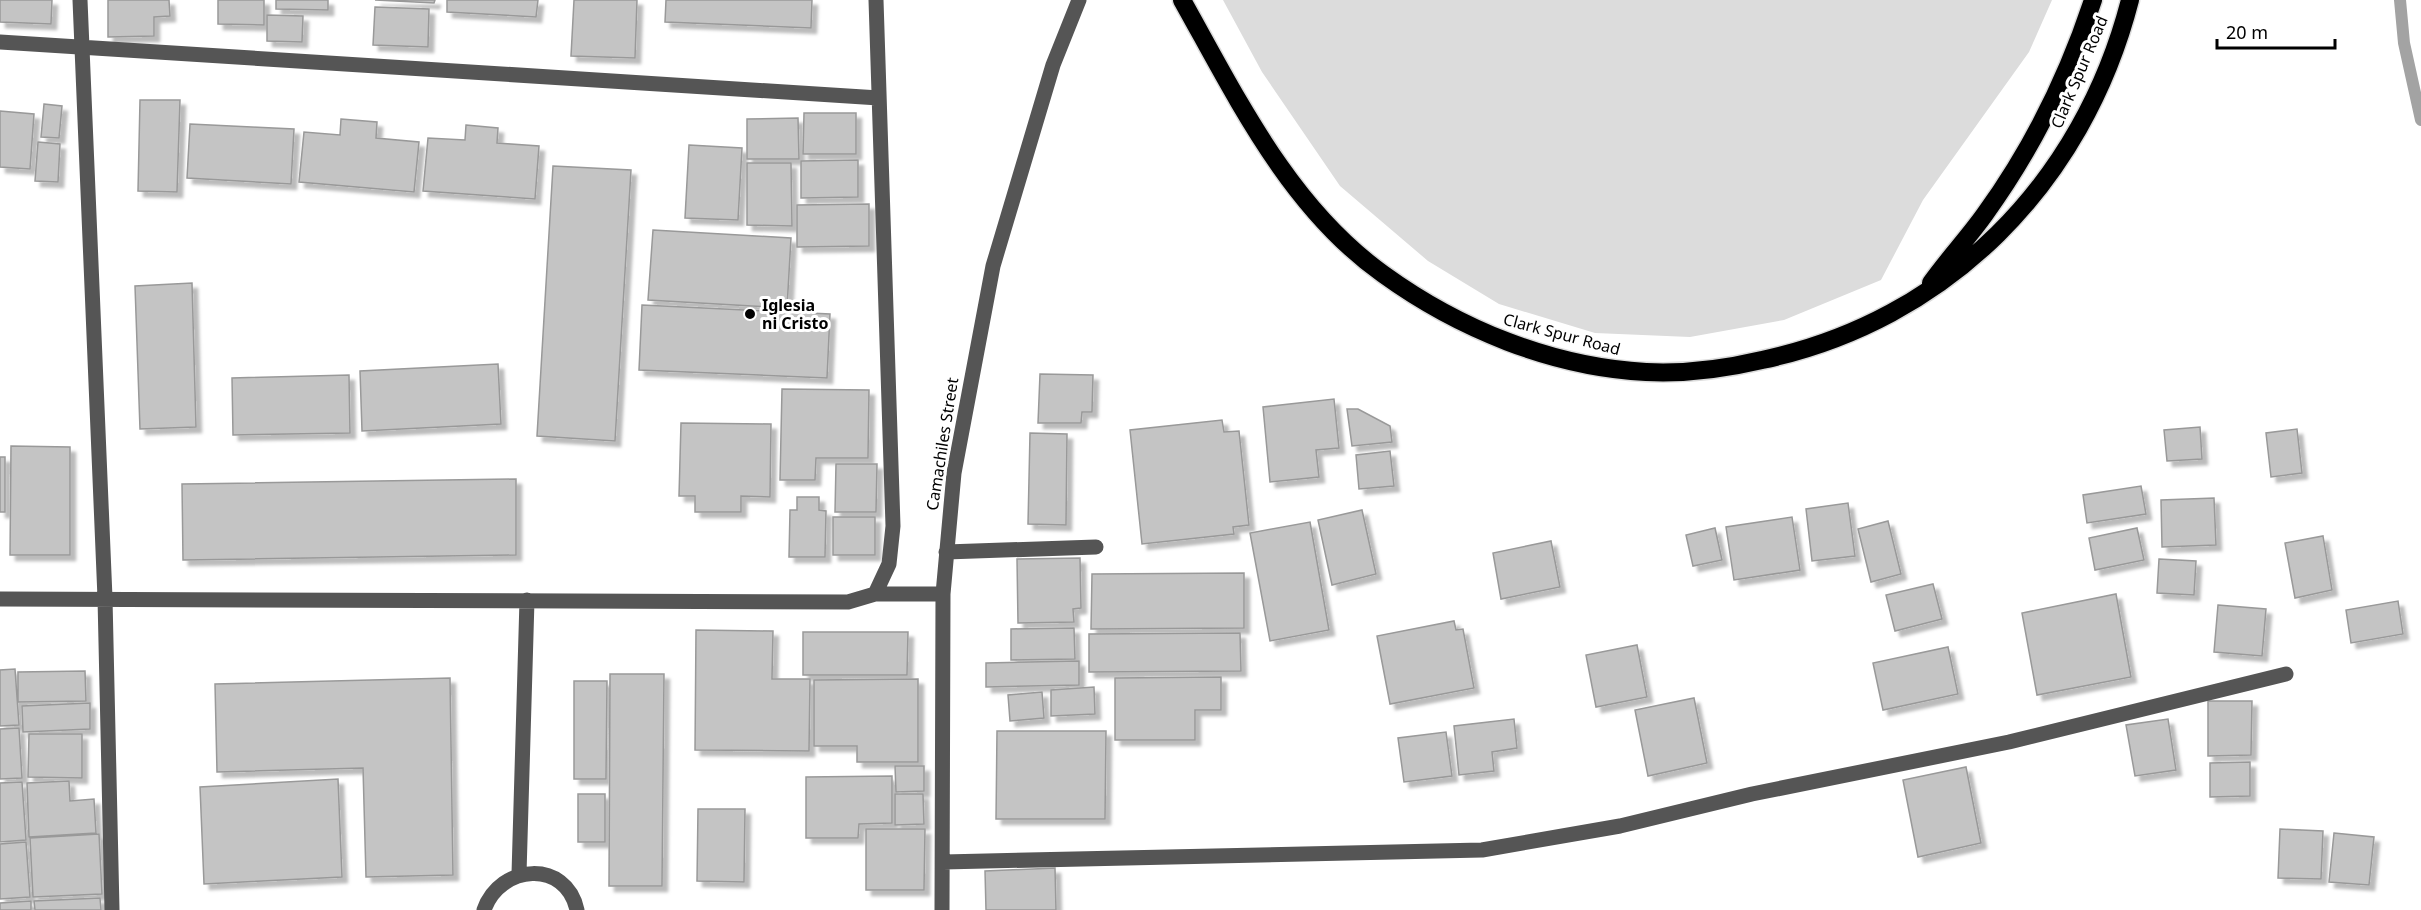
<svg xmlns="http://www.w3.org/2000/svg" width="2421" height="910" viewBox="0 0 2421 910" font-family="'Noto Sans',sans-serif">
<defs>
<filter id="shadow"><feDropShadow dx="5.5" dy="5.5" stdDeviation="1.5" flood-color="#0004"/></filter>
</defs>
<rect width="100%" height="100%" fill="#fff"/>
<path fill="#dcdcdc" d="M 1223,0 L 2052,0 L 2029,52 L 1923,200 L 1881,280 L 1784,320 L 1690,337 L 1595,333 L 1499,304 L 1428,261 L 1340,186 L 1262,72 Z"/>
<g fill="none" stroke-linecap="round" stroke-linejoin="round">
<path stroke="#a3a3a3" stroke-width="12" d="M 2400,0 L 2404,43 L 2421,120"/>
</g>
<path fill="#c4c4c4" stroke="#999" stroke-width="1.5" filter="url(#shadow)" d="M 0,0 L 52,0 L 51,24 L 0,22 Z
M 108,0 L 169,0 L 170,16 L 154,17 L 154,36 L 108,37 Z
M 218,0 L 264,0 L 264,25 L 218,24 Z
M 276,0 L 328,0 L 328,10 L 276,9 Z
M 375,0 L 435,0 L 434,3 Z
M 447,0 L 538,0 L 536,17 L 447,12 Z
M 574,0 L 637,0 L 635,58 L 571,56 Z
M 666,0 L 812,0 L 811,28 L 665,22 Z
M 375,7 L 429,9 L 428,47 L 373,45 Z
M 267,15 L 303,16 L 302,42 L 267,41 Z
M 140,100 L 180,100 L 177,192 L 138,191 Z
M 44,104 L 62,106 L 59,138 L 41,137 Z
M 0,111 L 34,114 L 30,169 L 0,167 Z
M 804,113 L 856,113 L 856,154 L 803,154 Z
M 798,118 L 799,159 L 747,159 L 747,119 Z
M 341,119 L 377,122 L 376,138 L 419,142 L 414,192 L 299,182 L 304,132 L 340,135 Z
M 190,124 L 294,129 L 291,184 L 187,178 Z
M 466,125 L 498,128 L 497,143 L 539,146 L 535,199 L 423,191 L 428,138 L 465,140 Z
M 38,142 L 60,144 L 58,182 L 35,181 Z
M 689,145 L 742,148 L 738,220 L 685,218 Z
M 858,160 L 858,197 L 801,198 L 801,161 Z
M 747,163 L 791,163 L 792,226 L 747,225 Z
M 553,166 L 631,170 L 615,441 L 537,436 Z
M 869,204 L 869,246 L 797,247 L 797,205 Z
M 653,230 L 791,238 L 787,308 L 648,300 Z
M 192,283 L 196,427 L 140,429 L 135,286 Z
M 642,305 L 830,314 L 827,378 L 639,370 Z
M 498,364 L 501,424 L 362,431 L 360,371 Z
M 1040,374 L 1093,375 L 1092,412 L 1082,412 L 1081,423 L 1038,423 Z
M 349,375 L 350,433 L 233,435 L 232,378 Z
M 782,389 L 869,390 L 868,458 L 816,458 L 815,480 L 780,480 Z
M 1334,399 L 1339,448 L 1316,450 L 1319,477 L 1270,482 L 1263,407 Z
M 1347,409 L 1358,409 L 1390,426 L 1392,442 L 1352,446 Z
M 1222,420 L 1224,432 L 1239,431 L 1249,525 L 1233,527 L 1234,534 L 1142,544 L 1130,430 Z
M 681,423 L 771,424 L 770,497 L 741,496 L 741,512 L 695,512 L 695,496 L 679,496 Z
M 2200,427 L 2202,459 L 2167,461 L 2164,430 Z
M 2297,429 L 2302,473 L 2271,477 L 2266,433 Z
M 1030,433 L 1067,434 L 1066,525 L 1028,524 Z
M 11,446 L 70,447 L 70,555 L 10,555 Z
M 1390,451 L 1394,486 L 1359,489 L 1356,455 Z
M 0,457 L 5,457 L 5,512 L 0,512 Z
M 836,464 L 877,464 L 876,512 L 835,512 Z
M 516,479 L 516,555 L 183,560 L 182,484 Z
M 2141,486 L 2146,514 L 2087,523 L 2083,495 Z
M 797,497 L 819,497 L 819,510 L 826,511 L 825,557 L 789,557 L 790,510 L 797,510 Z
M 2214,498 L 2216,545 L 2162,547 L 2161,500 Z
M 1848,503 L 1855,556 L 1812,561 L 1806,509 Z
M 1362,510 L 1376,574 L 1332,585 L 1318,520 Z
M 833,517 L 875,517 L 875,555 L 833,555 Z
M 1792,517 L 1800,570 L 1734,580 L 1726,527 Z
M 1888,521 L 1901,574 L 1871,582 L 1858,529 Z
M 1310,522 L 1329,630 L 1270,641 L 1250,533 Z
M 1715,528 L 1722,560 L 1693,566 L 1686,535 Z
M 2137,528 L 2144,560 L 2095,570 L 2089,538 Z
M 2323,536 L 2332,590 L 2295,598 L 2285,543 Z
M 1551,541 L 1560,587 L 1501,599 L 1493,553 Z
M 1080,558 L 1081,608 L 1073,609 L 1074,622 L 1018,623 L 1017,559 Z
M 2159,559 L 2196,561 L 2194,595 L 2157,593 Z
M 1244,573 L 1244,628 L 1091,629 L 1092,574 Z
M 1933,584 L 1942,619 L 1895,631 L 1886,595 Z
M 2116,594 L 2131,677 L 2037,695 L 2022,613 Z
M 2398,601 L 2403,634 L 2351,643 L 2346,610 Z
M 2218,605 L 2266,609 L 2262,656 L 2214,652 Z
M 1454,621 L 1456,630 L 1463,629 L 1474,688 L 1390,704 L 1377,636 Z
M 1074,628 L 1075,659 L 1011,660 L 1011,629 Z
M 696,630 L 773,631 L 772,679 L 810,679 L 809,751 L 695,750 Z
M 803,632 L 908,632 L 907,675 L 803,675 Z
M 1240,633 L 1241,671 L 1089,672 L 1089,634 Z
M 1637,645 L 1647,697 L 1596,707 L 1586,655 Z
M 1948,647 L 1958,694 L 1883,710 L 1873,663 Z
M 1079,661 L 1079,685 L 986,687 L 986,663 Z
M 15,669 L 19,725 L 0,726 L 0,670 Z
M 85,671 L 86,701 L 18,702 L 18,672 Z
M 610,674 L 664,674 L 662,886 L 609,886 Z
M 1221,677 L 1221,710 L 1195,710 L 1195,740 L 1115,740 L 1115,678 Z
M 450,678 L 453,875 L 366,877 L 363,768 L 217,772 L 215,684 Z
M 918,679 L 918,762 L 857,762 L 857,746 L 814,746 L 814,680 Z
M 574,681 L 607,681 L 606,779 L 574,779 Z
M 1094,687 L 1095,714 L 1051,716 L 1051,690 Z
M 1042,692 L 1044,718 L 1010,721 L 1008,695 Z
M 1694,698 L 1707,763 L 1648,776 L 1635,710 Z
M 2208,701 L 2252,701 L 2251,755 L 2208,756 Z
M 90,703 L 90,729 L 23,732 L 22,706 Z
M 1514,719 L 1517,748 L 1492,752 L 1494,771 L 1459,775 L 1454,726 Z
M 2168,719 L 2176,770 L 2135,776 L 2126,725 Z
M 19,728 L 22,778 L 0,779 L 0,729 Z
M 997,731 L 1106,731 L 1105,819 L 996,819 Z
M 1446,732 L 1452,776 L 1404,782 L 1398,738 Z
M 29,734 L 82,734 L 82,778 L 28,777 Z
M 2250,762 L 2250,796 L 2210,797 L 2210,763 Z
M 895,766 L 924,766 L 924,791 L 896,792 Z
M 1966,767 L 1981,843 L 1918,857 L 1903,780 Z
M 892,776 L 892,823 L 859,824 L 858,838 L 806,838 L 806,777 Z
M 338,779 L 342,877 L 204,884 L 200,787 Z
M 69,781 L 70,801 L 94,799 L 96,833 L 29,837 L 27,783 Z
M 22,782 L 26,840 L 0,842 L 0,783 Z
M 578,794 L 605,794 L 605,842 L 578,842 Z
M 895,794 L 923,794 L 924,824 L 895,825 Z
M 698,809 L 745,809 L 744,882 L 697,881 Z
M 866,829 L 925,829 L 924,890 L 866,890 Z
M 2280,829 L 2323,831 L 2321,879 L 2278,878 Z
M 2334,833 L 2374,837 L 2369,885 L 2329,882 Z
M 99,834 L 102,894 L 33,897 L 30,838 Z
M 26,842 L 30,897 L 0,899 L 0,844 Z
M 1055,868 L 1056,910 L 986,910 L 985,871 Z
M 100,898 L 101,910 L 35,910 L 34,901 Z
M 31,901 L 31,910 L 0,910 L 0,903 Z"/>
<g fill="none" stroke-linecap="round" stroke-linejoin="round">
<g stroke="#dbdbdb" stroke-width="21">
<path id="highway" d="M 1182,0 C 1237,98 1289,207 1383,274 C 1459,329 1552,367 1646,372 C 1685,374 1724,369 1762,360 C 1947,321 2083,183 2130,0
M 1931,283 C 1948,259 1968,238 1985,214 C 2032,149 2068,76 2093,0"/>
</g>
<path stroke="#555" stroke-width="15" d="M 80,0 L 105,598 L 112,910
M 0,42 L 879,98
M 946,552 L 1096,547
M 875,594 L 889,564 L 893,526 L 876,0
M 0,599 L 848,602 L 875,594 L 943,594
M 943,862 L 1482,850 L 1620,826 L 1752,794 L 2009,742 L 2286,674
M 519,874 L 527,600
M 484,910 C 500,864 566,859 577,910
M 942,910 L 943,594 L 954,473 L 993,266 L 1053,65 L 1079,0"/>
<use href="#highway" stroke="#000" stroke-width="18"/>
</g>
<circle fill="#000" stroke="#fff" stroke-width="2" cx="750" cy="314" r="6"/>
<g text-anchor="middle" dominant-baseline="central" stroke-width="6" stroke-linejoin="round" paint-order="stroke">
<g font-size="16" fill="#000" stroke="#fff">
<text transform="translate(2079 72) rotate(-67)">Clark Spur Road</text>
<text transform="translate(1562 334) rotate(15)">Clark Spur Road</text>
<text transform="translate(942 444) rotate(-81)">Camachiles Street</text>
</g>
<g font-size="16" font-weight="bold" fill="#000" stroke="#fff" text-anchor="start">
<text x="762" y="305">Iglesia<tspan x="762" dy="18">ni Cristo</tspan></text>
</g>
</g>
<path d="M2217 39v9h118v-9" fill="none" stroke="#000000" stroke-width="3"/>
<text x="2226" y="39" font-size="18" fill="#000000" stroke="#ffffff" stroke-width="4.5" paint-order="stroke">20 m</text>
</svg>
